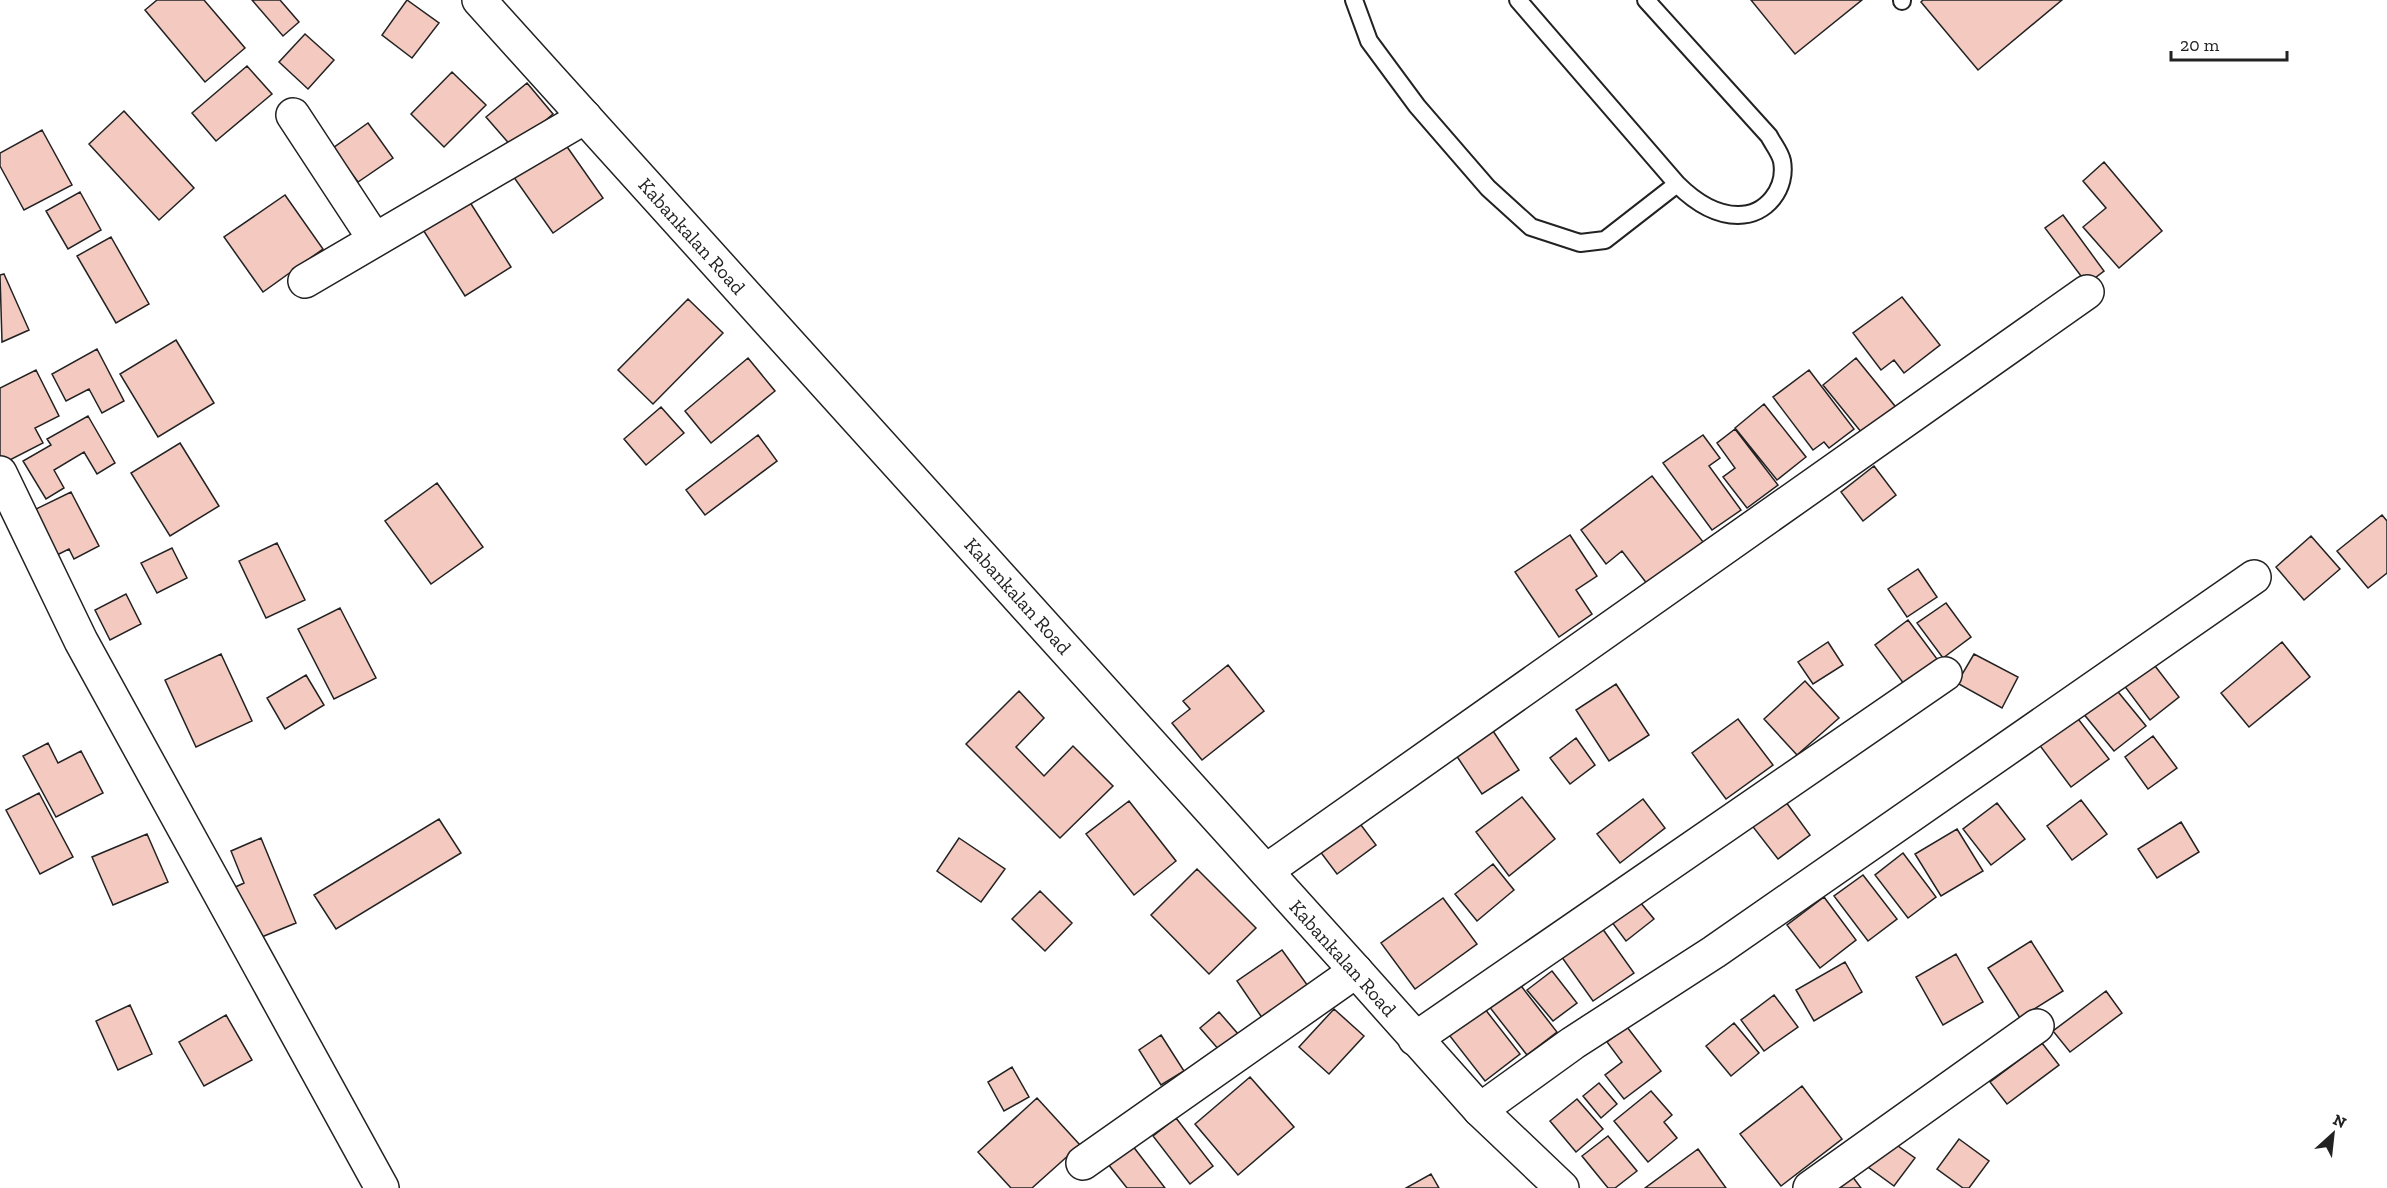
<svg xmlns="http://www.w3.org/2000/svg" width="2387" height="1188" viewBox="0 0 2387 1188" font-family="'Zilla Slab',serif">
<rect width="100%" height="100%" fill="#fff"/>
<path fill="#f3c9c0" stroke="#222" stroke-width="1.5" d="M 157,0 L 204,0 L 245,48 L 205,82 L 145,10 Z
M 252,0 L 280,0 L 299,22 L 283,36 Z
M 407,0 L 439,23 L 412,58 L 382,35 Z
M 1751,0 L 1862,0 L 1795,54 Z
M 1923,0 L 2062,0 L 1978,70 L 1921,2 Z
M 305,34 L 334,60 L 308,89 L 279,62 Z
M 247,66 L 272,94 L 216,141 L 192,113 Z
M 452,72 L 486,105 L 444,147 L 411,114 Z
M 527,83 L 553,114 L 513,148 L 486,117 Z
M 124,111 L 194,188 L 159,220 L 89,144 Z
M 368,123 L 393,158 L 358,182 L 333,148 Z
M 42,130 L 72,185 L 24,210 L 0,166 L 0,153 Z
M 563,141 L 603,198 L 553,233 L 513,176 Z
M 2104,162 L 2162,231 L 2119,268 L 2083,227 L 2106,208 L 2083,181 Z
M 80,192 L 101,230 L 68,249 L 46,211 Z
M 285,195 L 323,249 L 263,292 L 224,237 Z
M 466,196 L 511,267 L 465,296 L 420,225 Z
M 2063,215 L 2104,271 L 2087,284 L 2045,228 Z
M 111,237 L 149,304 L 116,323 L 77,256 Z
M 4,274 L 29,330 L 2,342 L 0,275 Z
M 1902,297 L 1940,345 L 1904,373 L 1894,360 L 1881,370 L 1853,333 Z
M 688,299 L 723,333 L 653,404 L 618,370 Z
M 176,340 L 214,403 L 158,437 L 120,374 Z
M 97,349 L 124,401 L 102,413 L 89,389 L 66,401 L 52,374 Z
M 748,358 L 775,391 L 711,443 L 685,411 Z
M 1856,358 L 1899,411 L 1866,438 L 1823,385 Z
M 36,370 L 59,416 L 35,428 L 43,443 L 4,463 L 0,455 L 0,388 Z
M 1809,370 L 1854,429 L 1829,448 L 1824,442 L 1813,450 L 1773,397 Z
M 1764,404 L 1806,457 L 1777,480 L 1735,428 Z
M 661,407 L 684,433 L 646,465 L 624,439 Z
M 88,416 L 115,463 L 97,474 L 84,452 L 54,470 L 64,488 L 46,499 L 23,461 L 51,445 L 47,439 Z
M 1735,429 L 1778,485 L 1747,508 L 1723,477 L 1735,468 L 1717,443 Z
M 758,435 L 777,461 L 705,515 L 686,490 Z
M 1703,435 L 1720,458 L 1709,466 L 1741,510 L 1712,530 L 1663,463 Z
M 180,443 L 219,506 L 170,536 L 131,473 Z
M 1874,466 L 1896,495 L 1863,521 L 1841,492 Z
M 1652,476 L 1707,547 L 1651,589 L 1622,551 L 1606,564 L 1581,530 Z
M 437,483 L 483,547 L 431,584 L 385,521 Z
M 71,492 L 99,546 L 74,559 L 69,549 L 57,555 L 34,510 Z
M 2382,515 L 2387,521 L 2387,573 L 2368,588 L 2337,551 Z
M 1570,535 L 1597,576 L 1576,590 L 1592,614 L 1559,637 L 1515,572 Z
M 2311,536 L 2340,569 L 2304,600 L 2276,567 Z
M 277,543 L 305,600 L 266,618 L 239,561 Z
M 172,548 L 187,578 L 157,593 L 141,563 Z
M 1918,569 L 1937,597 L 1907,617 L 1888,589 Z
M 126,594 L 141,624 L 110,640 L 95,610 Z
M 1946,603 L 1971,637 L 1943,658 L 1917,623 Z
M 340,608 L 376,678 L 334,699 L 298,629 Z
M 1908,620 L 1937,659 L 1904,684 L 1875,645 Z
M 1828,642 L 1843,665 L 1813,684 L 1798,662 Z
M 2282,642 L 2310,677 L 2249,727 L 2221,693 Z
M 221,654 L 252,721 L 196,747 L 165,680 Z
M 1974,654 L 2018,677 L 2002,708 L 1957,683 Z
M 2152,662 L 2179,697 L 2150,720 L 2123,684 Z
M 1228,665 L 1264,711 L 1202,760 L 1172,723 L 1190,709 L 1183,701 Z
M 306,675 L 324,705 L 285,729 L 267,698 Z
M 1805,681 L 1839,718 L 1797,755 L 1764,719 Z
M 2110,682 L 2146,726 L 2114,751 L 2078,707 Z
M 1616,684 L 1649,735 L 1609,761 L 1576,710 Z
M 1019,691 L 1044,718 L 1016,747 L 1044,776 L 1073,746 L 1113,786 L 1060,838 L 966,744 Z
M 2072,711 L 2109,759 L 2071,787 L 2035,739 Z
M 1738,719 L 1773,765 L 1726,799 L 1692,753 Z
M 1491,728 L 1519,770 L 1482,794 L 1454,752 Z
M 2153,736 L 2177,768 L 2148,789 L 2125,757 Z
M 1576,738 L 1595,765 L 1570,784 L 1550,758 Z
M 48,743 L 58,763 L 81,751 L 103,793 L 56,817 L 23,756 Z
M 39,793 L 73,857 L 40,874 L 6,810 Z
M 1522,797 L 1555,839 L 1509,876 L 1476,832 Z
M 1783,798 L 1810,835 L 1778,859 L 1750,823 Z
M 1643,799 L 1665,828 L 1620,863 L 1597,834 Z
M 2081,800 L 2107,834 L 2072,860 L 2047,826 Z
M 1129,801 L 1176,861 L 1134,895 L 1086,834 Z
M 1997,803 L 2025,839 L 1991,865 L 1963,829 Z
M 1355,817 L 1376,845 L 1337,874 L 1316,846 Z
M 439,819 L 461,853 L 336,929 L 314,895 Z
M 2181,822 L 2199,852 L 2157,878 L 2138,849 Z
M 1957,829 L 1983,871 L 1941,896 L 1915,854 Z
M 147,834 L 168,882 L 113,905 L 92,857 Z
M 261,838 L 296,923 L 252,941 L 231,889 L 244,883 L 231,851 Z
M 959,838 L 1005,869 L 981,902 L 937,871 Z
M 1903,853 L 1936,897 L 1908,918 L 1875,875 Z
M 1493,864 L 1514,890 L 1477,921 L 1455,894 Z
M 1197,869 L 1256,928 L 1209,974 L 1151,915 Z
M 1863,875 L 1897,919 L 1868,941 L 1834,896 Z
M 1040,891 L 1072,923 L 1045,951 L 1012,919 Z
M 1635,896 L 1654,919 L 1626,941 L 1608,917 Z
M 1824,897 L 1856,940 L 1820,968 L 1787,925 Z
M 1443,898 L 1477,944 L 1415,989 L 1381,943 Z
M 1602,928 L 1634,973 L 1593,1001 L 1561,956 Z
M 2031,941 L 2063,991 L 2020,1018 L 1988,968 Z
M 1282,950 L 1313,993 L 1267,1025 L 1237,981 Z
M 1956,954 L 1983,1002 L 1943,1025 L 1916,977 Z
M 1845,962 L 1862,992 L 1814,1021 L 1796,990 Z
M 1552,971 L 1577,1003 L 1553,1021 L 1527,990 Z
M 1518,982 L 1557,1032 L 1527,1055 L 1488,1005 Z
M 2106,991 L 2122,1013 L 2070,1052 L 2053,1031 Z
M 1774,995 L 1798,1027 L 1764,1051 L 1741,1020 Z
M 1481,1004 L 1520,1054 L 1485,1081 L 1446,1031 Z
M 130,1005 L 152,1054 L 118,1070 L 96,1021 Z
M 1334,1009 L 1364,1036 L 1329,1074 L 1299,1047 Z
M 1219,1012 L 1239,1035 L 1220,1051 L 1200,1028 Z
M 226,1015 L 252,1060 L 204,1086 L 179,1042 Z
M 1734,1023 L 1759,1053 L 1731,1076 L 1706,1046 Z
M 1627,1027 L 1661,1071 L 1624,1099 L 1605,1075 L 1622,1062 L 1607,1042 Z
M 1161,1035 L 1184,1071 L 1161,1085 L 1139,1050 Z
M 2042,1043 L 2059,1065 L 2007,1104 L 1990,1082 Z
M 1012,1067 L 1029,1097 L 1004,1111 L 988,1082 Z
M 1250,1077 L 1294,1127 L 1238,1175 L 1195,1124 Z
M 1599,1083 L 1617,1104 L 1601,1118 L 1583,1096 Z
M 1802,1086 L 1842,1139 L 1781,1186 L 1740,1134 Z
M 1651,1091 L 1672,1115 L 1664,1122 L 1677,1138 L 1648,1162 L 1614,1121 Z
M 1037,1098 L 1080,1145 L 1032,1188 L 1011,1188 L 978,1152 Z
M 1577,1099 L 1603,1129 L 1576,1152 L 1550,1121 Z
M 1176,1118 L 1213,1166 L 1190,1184 L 1153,1136 Z
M 1608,1136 L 1637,1171 L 1615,1188 L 1608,1188 L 1582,1156 Z
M 1888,1139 L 1915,1158 L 1894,1186 L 1868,1167 Z
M 1959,1139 L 1989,1161 L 1969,1188 L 1963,1188 L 1937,1169 Z
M 1132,1145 L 1165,1188 L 1127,1188 L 1108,1164 Z
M 1698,1149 L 1726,1188 L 1645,1188 Z
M 1849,1172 L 1861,1188 L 1826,1188 Z
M 1431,1174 L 1439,1188 L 1406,1188 Z"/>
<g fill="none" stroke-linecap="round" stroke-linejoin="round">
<g stroke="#222" stroke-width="20">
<path id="lane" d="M 1354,0 L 1369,41 L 1417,106 L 1488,188 L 1531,227 L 1580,243 L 1605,240 L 1677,184
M 1518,0 L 1677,184 C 1693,200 1714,215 1738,215 C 1767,215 1787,188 1782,161 C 1780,152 1773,144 1769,136 L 1646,0
M 1902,0 L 1902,1"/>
</g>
<g stroke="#222" stroke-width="36">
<path id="street" d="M 293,115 L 375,240
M 305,281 L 585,117
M 0,473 L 81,641 L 382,1188
M 1266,871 L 2087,292
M 1415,1039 L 1945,674
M 1480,1110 L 1573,1043 L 1714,952 L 2254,577
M 1083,1163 L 1356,971
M 1810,1188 L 2037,1026"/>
</g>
<g stroke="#222" stroke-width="36">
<path id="secondary" d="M 479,0 L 1356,971 L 1480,1110 L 1562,1188"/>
</g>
<use href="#lane" stroke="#fff" stroke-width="16"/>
<use href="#street" stroke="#fff" stroke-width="33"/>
<use href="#secondary" stroke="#fff" stroke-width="33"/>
</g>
<g text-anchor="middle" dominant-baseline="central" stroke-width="4.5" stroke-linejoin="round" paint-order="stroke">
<g font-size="20" fill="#222" stroke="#fff">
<text transform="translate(692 236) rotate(48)">Kabankalan Road</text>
<text transform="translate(1018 596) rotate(48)">Kabankalan Road</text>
<text transform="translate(1343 958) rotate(48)">Kabankalan Road</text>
</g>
</g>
<g transform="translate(2333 1134) rotate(27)" stroke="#ffffff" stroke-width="4.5" paint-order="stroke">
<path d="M0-4.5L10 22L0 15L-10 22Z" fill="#222222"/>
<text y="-9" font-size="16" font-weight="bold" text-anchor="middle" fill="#222222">N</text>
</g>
<path d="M2171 51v9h116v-9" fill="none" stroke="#222222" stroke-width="3"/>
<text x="2180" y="51" font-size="18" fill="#222222" stroke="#ffffff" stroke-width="4.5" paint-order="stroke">20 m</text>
</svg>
